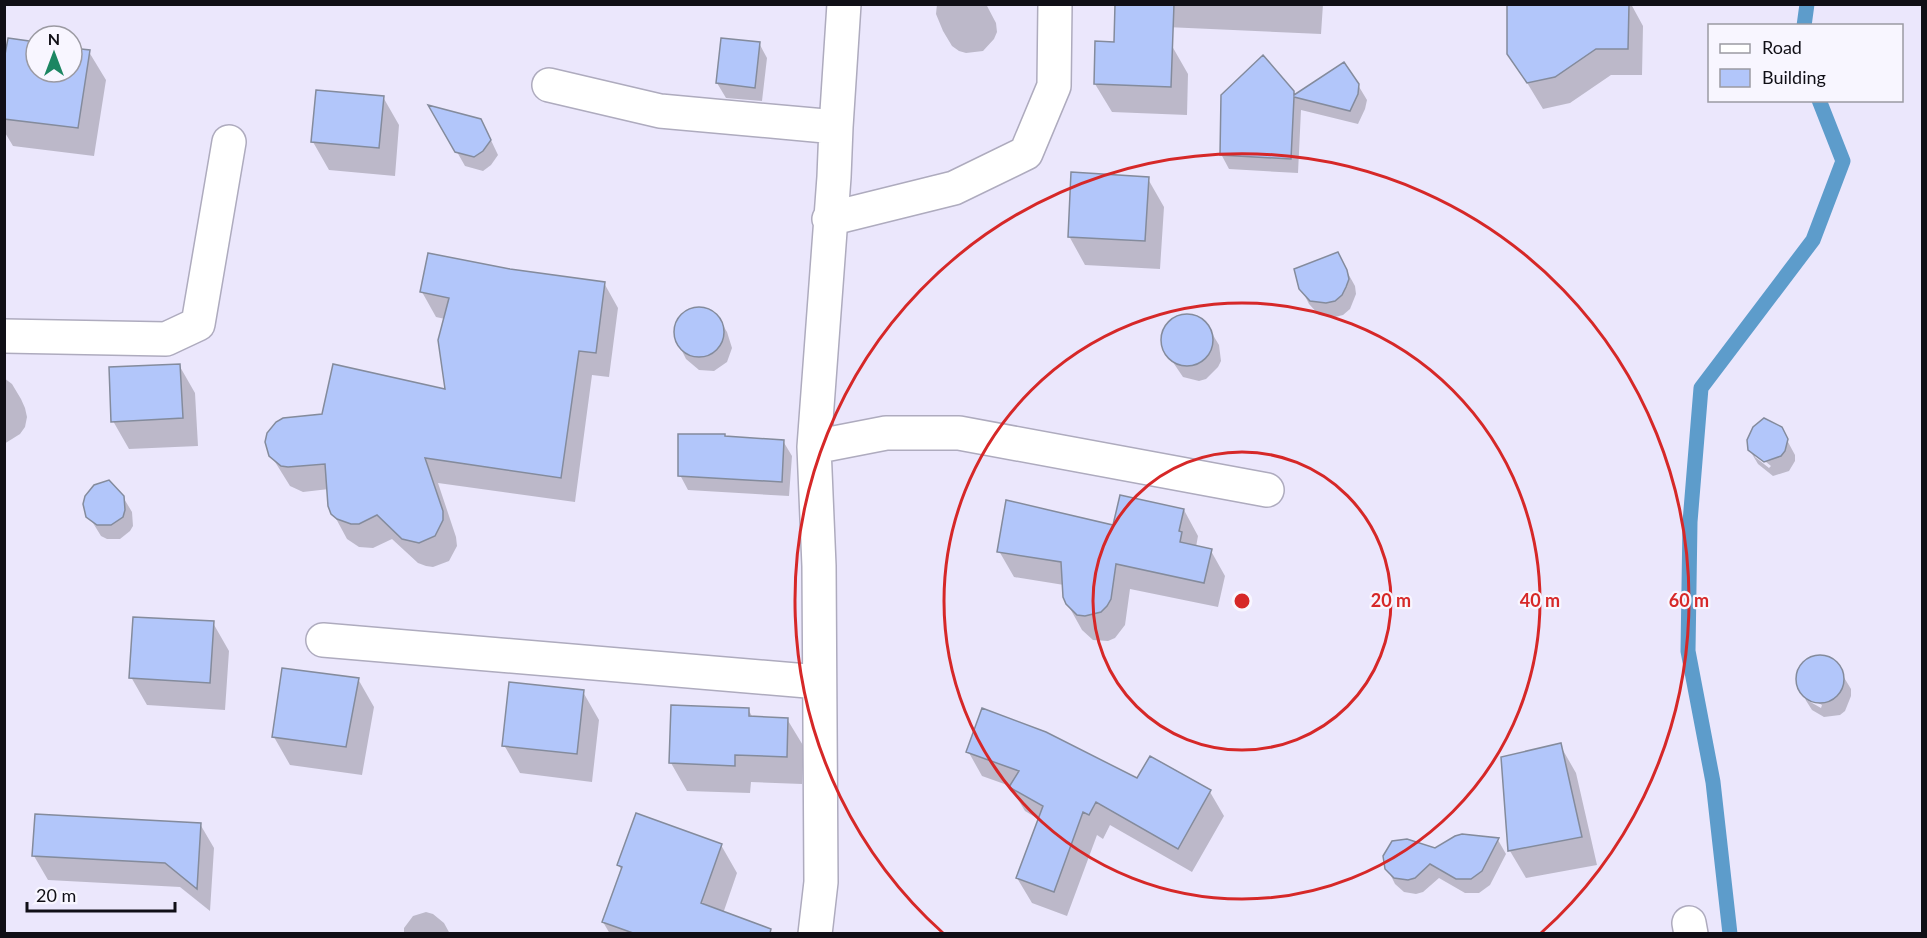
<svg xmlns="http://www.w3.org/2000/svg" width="1927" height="938" viewBox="0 0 1927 938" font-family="Lato,sans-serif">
<rect width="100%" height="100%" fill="#ebe7fc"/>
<path fill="#0003" fill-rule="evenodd" d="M 986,4 L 996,23 L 997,32 L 994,39 L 983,51 L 966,53 L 959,51 L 952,46 L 943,31 L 936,14 L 937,4 Z
M 1153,4 L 1323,4 L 1321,34 L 1166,27 Z
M 1509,4 L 1631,4 L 1643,26 L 1642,75 L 1611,75 L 1570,103 L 1543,109 L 1509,53 Z
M 759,43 L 767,58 L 762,101 L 726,98 L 717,83 Z
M 36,44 L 36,72 L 72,72 L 72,49 L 89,52 L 106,80 L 94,156 L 13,146 L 4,131 L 4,70 Z
M 1172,46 L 1188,74 L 1187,115 L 1112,112 L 1095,84 Z
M 1358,85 L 1367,100 L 1365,109 L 1358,124 L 1301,110 L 1298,173 L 1229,169 L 1221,154 L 1293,92 L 1296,96 Z
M 383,97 L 399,125 L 395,176 L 329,170 L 313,142 Z
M 432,108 L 489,136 L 498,155 L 491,165 L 483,171 L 465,166 Z
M 1148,179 L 1164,207 L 1160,269 L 1085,265 L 1069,236 Z
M 1345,268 L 1355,286 L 1356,294 L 1350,309 L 1343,315 L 1335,317 L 1319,315 L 1309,304 L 1301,288 Z
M 509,271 L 604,283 L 618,308 L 609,377 L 592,375 L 575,502 L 438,483 L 456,537 L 457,546 L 449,561 L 433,567 L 426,566 L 418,563 L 392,539 L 373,548 L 359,547 L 347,539 L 333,513 L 329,489 L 303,492 L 290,486 L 267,449 L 323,416 L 447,391 L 445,319 L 436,317 L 422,292 Z
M 697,308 L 712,313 L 718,317 L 727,332 L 732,348 L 727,362 L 714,371 L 699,370 L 686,359 L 675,337 L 677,321 L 682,314 Z
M 1182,315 L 1199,318 L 1210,330 L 1219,345 L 1221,361 L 1218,367 L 1206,379 L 1199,381 L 1183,377 L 1164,349 L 1162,340 L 1164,332 L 1174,318 Z
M 179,365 L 195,393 L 198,446 L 129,449 L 113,421 Z
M 4,378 L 12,384 L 21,399 L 25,408 L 27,417 L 25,427 L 20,434 L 4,444 Z
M 1781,429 L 1795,455 L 1795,461 L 1789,471 L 1773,476 L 1758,464 L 1749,449 ZM 1755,453 L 1771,466 L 1769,468 L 1755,457 Z
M 725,438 L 783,441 L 792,456 L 789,496 L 688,490 L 680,475 Z
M 123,497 L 132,512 L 133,526 L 130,531 L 120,539 L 107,539 L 101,536 L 85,510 Z
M 1184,510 L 1198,536 L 1196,547 L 1211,551 L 1225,576 L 1218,607 L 1130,589 L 1125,625 L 1115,638 L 1108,641 L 1093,640 L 1082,630 L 1067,603 L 1064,585 L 1014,577 L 999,551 Z
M 213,623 L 229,651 L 225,710 L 147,705 L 131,677 Z
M 1820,656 L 1834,661 L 1851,689 L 1851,696 L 1845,711 L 1840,715 L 1824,717 L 1812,710 L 1805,699 L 1821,708 L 1822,705 L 1804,695 L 1804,698 L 1799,688 L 1798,673 L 1806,662 Z
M 358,679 L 374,707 L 362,775 L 290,765 L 274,737 Z
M 583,692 L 599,720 L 592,782 L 520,773 L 504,745 Z
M 748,709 L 753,718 L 787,719 L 804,747 L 802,784 L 751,782 L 750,793 L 687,791 L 671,763 Z
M 1560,745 L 1576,773 L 1597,865 L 1526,878 L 1510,851 Z
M 968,751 L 1138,780 L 1151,758 L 1210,792 L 1224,816 L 1192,872 L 1110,825 L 1103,839 L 1097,835 L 1067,916 L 1032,903 L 1017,878 L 1040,820 L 1025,811 L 1010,786 L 982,776 Z
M 200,824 L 214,848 L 210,911 L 180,887 L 48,880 L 34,856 Z
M 1498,840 L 1506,854 L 1490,885 L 1479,893 L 1465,893 L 1439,878 L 1423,892 L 1416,894 L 1404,892 L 1395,884 L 1384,862 L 1386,850 L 1393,842 L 1436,850 Z
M 721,845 L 737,873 L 716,934 L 610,934 L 603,922 L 622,871 L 619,865 Z
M 426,912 L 433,914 L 444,923 L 450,934 L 404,934 L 404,928 L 413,916 Z"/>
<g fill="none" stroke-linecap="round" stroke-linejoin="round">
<path stroke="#5d9ccb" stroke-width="15" d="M 1804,26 L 1807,4
M 1730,934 L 1713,782 L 1688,651 L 1690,522 L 1701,388 L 1813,240 L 1843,161 L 1819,100"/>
</g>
<path fill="#b2c6fa" stroke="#848b9c" stroke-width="1.5" d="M 1115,4 L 1174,4 L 1171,87 L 1094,84 L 1095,41 L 1114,42 Z
M 1507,4 L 1629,4 L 1628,49 L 1596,49 L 1555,77 L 1527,83 L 1507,54 Z
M 8,38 L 36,42 L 36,72 L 72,72 L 72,48 L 90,50 L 78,128 L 4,119 L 4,60 Z
M 721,38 L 760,42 L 755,88 L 716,83 Z
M 1263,55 L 1294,91 L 1294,95 L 1344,62 L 1359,84 L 1358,94 L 1350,111 L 1294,97 L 1291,159 L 1220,155 L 1221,95 Z
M 316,90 L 384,96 L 379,148 L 311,142 Z
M 428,105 L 481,119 L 491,140 L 483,151 L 474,157 L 455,152 Z
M 1071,172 L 1149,177 L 1145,241 L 1068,237 Z
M 1338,252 L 1347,270 L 1349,279 L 1346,287 L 1342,295 L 1335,301 L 1326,303 L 1310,301 L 1299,289 L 1294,269 Z
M 428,253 L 510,269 L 605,282 L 596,353 L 579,351 L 561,478 L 425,458 L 443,511 L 443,520 L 435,536 L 419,543 L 402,539 L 377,515 L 359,524 L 351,524 L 337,519 L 331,514 L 328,506 L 325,464 L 288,467 L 281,466 L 269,456 L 265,442 L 267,433 L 276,422 L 283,418 L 322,414 L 333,364 L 445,389 L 438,340 L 449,298 L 420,292 Z
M674 332a25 25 0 1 1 50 0a25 25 0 1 1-50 0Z
M1161 340a26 26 0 1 1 52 0a26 26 0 1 1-52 0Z
M 180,364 L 183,418 L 111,422 L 109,367 Z
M 1764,418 L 1782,427 L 1788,439 L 1785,451 L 1781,456 L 1764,462 L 1748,450 L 1747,440 L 1753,427 Z
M 678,434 L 725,434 L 725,436 L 784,440 L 782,482 L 678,476 Z
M 109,480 L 124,496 L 125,510 L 123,517 L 111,525 L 97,525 L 86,517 L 83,504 L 85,496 L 94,485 Z
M 1120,495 L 1184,509 L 1179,531 L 1182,532 L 1180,542 L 1212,549 L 1204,583 L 1116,564 L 1111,599 L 1107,606 L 1101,612 L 1085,616 L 1077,615 L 1066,604 L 1063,597 L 1061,562 L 997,552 L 1006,500 L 1113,525 Z
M 133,617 L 214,621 L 210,683 L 129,678 Z
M1796 679a24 24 0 1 1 48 0a24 24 0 1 1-48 0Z
M 282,668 L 359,678 L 346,747 L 272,737 Z
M 509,682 L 584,690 L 577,754 L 502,746 Z
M 671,705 L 749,708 L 749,716 L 788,718 L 787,757 L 735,755 L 735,766 L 669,763 Z
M 982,708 L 1046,732 L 1137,778 L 1150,756 L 1211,790 L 1178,849 L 1096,802 L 1089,815 L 1083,812 L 1054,892 L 1016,878 L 1043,806 L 1009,787 L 1019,771 L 966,752 Z
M 1561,743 L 1582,837 L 1508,851 L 1501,757 Z
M 636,813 L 722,844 L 701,903 L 771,929 L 770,933 L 633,933 L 602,922 L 622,867 L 617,865 Z
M 35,814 L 201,823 L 197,889 L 165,863 L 32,856 Z
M 1462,834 L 1499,838 L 1482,871 L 1471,879 L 1456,879 L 1430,864 L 1415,878 L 1408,880 L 1394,878 L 1385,869 L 1383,856 L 1392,841 L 1407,839 L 1435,848 L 1455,836 Z"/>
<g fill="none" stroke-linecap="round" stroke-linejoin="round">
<g stroke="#aeabbe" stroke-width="36">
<path id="minor" d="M 549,85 L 660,111 L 836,127 L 834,177 L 814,447 L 819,566 L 821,882 L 815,934
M 836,127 L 844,4
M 829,219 L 954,188 L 1026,153 L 1054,86 L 1055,4
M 4,336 L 166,339 L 198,324 L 229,142
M 814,447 L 886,433 L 959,433 L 1267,490
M 323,640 L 819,682
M 1689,923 L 1691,934"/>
</g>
<use href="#minor" stroke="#fff" stroke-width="33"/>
</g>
<g fill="none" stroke="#d62828" stroke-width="3">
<circle cx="1242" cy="601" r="149"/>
<circle cx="1242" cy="601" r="298"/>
<path d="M943 933A447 447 0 1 1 1541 933"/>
</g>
<circle cx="1242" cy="601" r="9" fill="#d62828" stroke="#f8f6ff" stroke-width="3"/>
<g font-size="18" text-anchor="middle" font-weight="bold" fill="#d62828" stroke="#f8f6ff" stroke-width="4.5" stroke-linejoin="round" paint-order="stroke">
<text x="1391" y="607">20 m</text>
<text x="1540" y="607">40 m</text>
<text x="1689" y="607">60 m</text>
</g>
<rect width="1927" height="938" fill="none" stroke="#100f16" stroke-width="12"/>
<rect x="1708" y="24" width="195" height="78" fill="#f8f6ff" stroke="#9b9aa2" stroke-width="1.5"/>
<rect x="1720" y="44" width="30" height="9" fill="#ffffff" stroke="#9b9aa2" stroke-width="1.5"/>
<text x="1762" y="54" font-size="18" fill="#100f16">Road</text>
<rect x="1720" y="69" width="30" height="18" fill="#b2c6fa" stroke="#9b9aa2" stroke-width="1.5"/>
<text x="1762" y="84" font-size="18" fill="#100f16">Building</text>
<g transform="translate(54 54)"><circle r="28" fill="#f8f6ff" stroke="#9b9aa2" stroke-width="1.5"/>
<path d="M0-4.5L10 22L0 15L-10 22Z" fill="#1c8662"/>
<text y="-9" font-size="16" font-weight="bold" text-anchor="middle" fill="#100f16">N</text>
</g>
<path d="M27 902v9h148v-9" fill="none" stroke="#100f16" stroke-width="3"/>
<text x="36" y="902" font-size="18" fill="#100f16" stroke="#f8f6ff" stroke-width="4.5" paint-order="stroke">20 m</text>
</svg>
